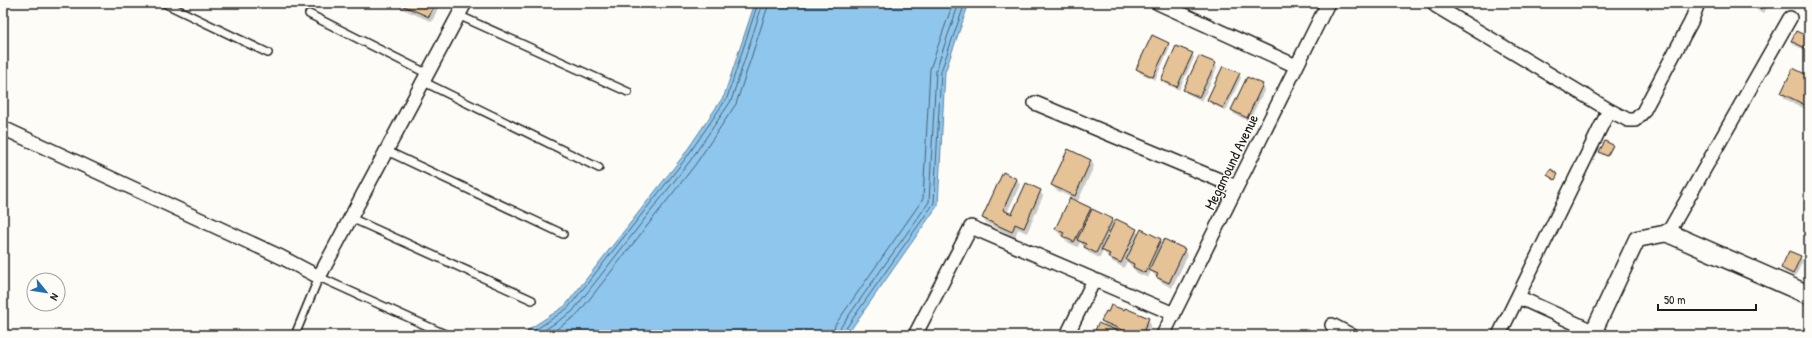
<svg xmlns="http://www.w3.org/2000/svg" width="1812" height="338" viewBox="0 0 1812 338" font-family="'Patrick Hand',sans-serif">
<rect width="100%" height="100%" fill="#fdfcf7"/>
<filter id="ink" filterUnits="userSpaceOnUse"><feTurbulence type="fractalNoise" baseFrequency=".025" numOctaves="2"/><feDisplacementMap in="SourceGraphic" scale="8" xChannelSelector="R" yChannelSelector="G"/><feConvolveMatrix kernelMatrix="1 2 1 2 8 2 1 2 1" color-interpolation-filters="sRGB"/></filter>
<g filter="url(#ink)">
<path fill="#8ec6ed" stroke="#608299" d="M 755,3 L 969,3 L 945,72 L 938,205 L 847,335 L 520,335 L 565,306 L 683,156 L 724,96 Z"/>
<path fill="#0003" d="M 389,3 L 440,3 L 432,22 Z
M 1746,3 L 1770,3 L 1763,14 Z
M 1809,38 L 1809,52 L 1794,45 L 1792,41 Z
M 1168,44 L 1170,48 L 1155,80 L 1140,73 L 1138,69 Z
M 1192,54 L 1194,58 L 1179,90 L 1164,83 L 1162,80 Z
M 1215,64 L 1217,68 L 1202,101 L 1186,93 L 1184,90 Z
M 1239,74 L 1241,78 L 1226,111 L 1210,103 L 1208,100 Z
M 1809,77 L 1809,111 L 1785,99 L 1782,93 Z
M 1262,85 L 1265,89 L 1249,121 L 1234,114 L 1232,110 Z
M 1612,146 L 1613,147 L 1608,157 L 1601,154 L 1600,152 Z
M 1091,160 L 1094,166 L 1078,201 L 1056,190 L 1052,185 Z
M 1017,179 L 1020,185 L 1007,213 L 1013,216 L 1040,191 L 1043,196 L 1027,233 L 1018,229 L 1015,237 L 986,223 L 983,218 Z
M 1090,209 L 1092,212 L 1112,220 L 1115,224 L 1136,230 L 1139,235 L 1141,230 L 1161,240 L 1163,244 L 1184,250 L 1188,255 L 1172,288 L 1161,282 L 1151,271 L 1148,278 L 1137,273 L 1127,261 L 1124,268 L 1113,262 L 1103,251 L 1100,258 L 1089,253 L 1080,242 L 1078,247 L 1067,242 L 1064,237 L 1060,235 L 1056,229 Z
M 1800,257 L 1803,261 L 1795,277 L 1785,272 L 1783,268 Z
M 1148,319 L 1151,325 L 1147,335 L 1096,335 L 1095,334 L 1106,327 L 1102,321 Z"/>
<g fill="none" stroke-linecap="round" stroke-linejoin="round">
<path stroke="#4a6070" stroke-width="1" d="M 528,335 L 568,308 L 686,158 L 727,98 L 758,3
M 537,335 L 572,312 L 690,161 L 731,101 L 763,3
M 548,335 L 577,315 L 695,165 L 736,104 L 769,3
M 833,335 L 835,325 L 923,199 L 930,69 L 953,3
M 839,335 L 840,328 L 929,202 L 936,70 L 959,3
M 844,335 L 844,331 L 934,203 L 941,71 L 965,3"/>
</g>
<path fill="#e6c397" stroke="#1c1c1c" d="M 397,3 L 435,3 L 429,17 Z
M 1750,3 L 1764,3 L 1760,9 Z
M 1796,31 L 1809,37 L 1809,50 L 1791,41 Z
M 1152,35 L 1169,43 L 1153,77 L 1136,69 Z
M 1176,46 L 1193,53 L 1177,87 L 1161,80 Z
M 1199,56 L 1216,63 L 1199,97 L 1183,90 Z
M 1223,66 L 1240,73 L 1223,108 L 1207,100 Z
M 1793,68 L 1809,76 L 1809,107 L 1781,93 Z
M 1247,77 L 1263,84 L 1247,118 L 1231,110 Z
M 1605,141 L 1613,145 L 1607,156 L 1599,152 Z
M 1068,149 L 1091,160 L 1075,196 L 1051,185 Z
M 1551,169 L 1558,174 L 1555,180 L 1547,175 Z
M 1003,172 L 1017,179 L 1003,210 L 1012,214 L 1026,183 L 1041,190 L 1024,228 L 1015,224 L 1012,232 L 982,218 Z
M 1070,198 L 1091,208 L 1074,242 L 1062,236 L 1064,233 L 1055,229 Z
M 1092,209 L 1113,219 L 1096,253 L 1084,247 L 1086,244 L 1077,240 Z
M 1116,219 L 1137,229 L 1121,263 L 1108,257 L 1110,254 L 1101,250 Z
M 1141,229 L 1161,239 L 1145,273 L 1133,267 L 1134,264 L 1126,260 Z
M 1164,239 L 1185,249 L 1169,283 L 1156,277 L 1158,274 L 1149,270 Z
M 1789,251 L 1801,256 L 1793,274 L 1781,268 Z
M 1111,305 L 1124,310 L 1125,308 L 1149,318 L 1142,335 L 1134,335 L 1101,321 L 1106,311 L 1108,312 Z
M 1098,323 L 1128,335 L 1096,335 L 1094,334 Z"/>
<g fill="none" stroke-linecap="round" stroke-linejoin="round">
<g stroke="#1c1c1c" stroke-width="10">
<path id="service" d="M 164,3 L 268,53
M 651,3 L 654,4
M 309,14 L 428,74
M 458,15 L 628,92
M 424,82 L 599,168
M 387,151 L 563,234
M 351,218 L 532,300
M 295,335 L 319,277 L 447,335"/>
</g>
<g stroke="#1c1c1c" stroke-width="16">
<path id="minor" d="M 1158,3 L 1296,66
M 1436,6 L 1609,110
M 1035,103 L 1236,187
M 3,128 L 281,257 L 319,277 L 465,3
M 1668,233 L 1790,18
M 1518,297 L 1601,335
M 1332,325 L 1351,335
M 915,335 L 971,227 L 1174,314
M 1067,335 L 1094,280
M 1163,335 L 1328,3
M 1499,335 L 1609,110 L 1628,120 L 1635,120 L 1643,112 L 1691,22 L 1698,3"/>
</g>
<g stroke="#1c1c1c" stroke-width="19">
<path id="tertiary" d="M 1592,335 L 1637,239 L 1668,233"/>
</g>
<g stroke="#1c1c1c" stroke-width="21">
<path id="secondary" d="M 1668,233 L 1809,295"/>
</g>
<use href="#service" stroke="#fdfcf7" stroke-width="7"/>
<use href="#minor" stroke="#fdfcf7" stroke-width="13"/>
<use href="#tertiary" stroke="#fdfcf7" stroke-width="16"/>
<use href="#secondary" stroke="#fdfcf7" stroke-width="18"/>
</g>
</g>
<g text-anchor="middle" dominant-baseline="central" stroke-width="3" stroke-linejoin="round" paint-order="stroke">
<g font-size="15" fill="#1c1c1c" stroke="#fdfcf7">
<text transform="translate(1231 162) rotate(-64)">Megamound Avenue</text>
</g>
</g>
<rect width="1812" height="338" fill="none" stroke="#fdfcf7" stroke-width="16"/>
<rect x="8" y="8" width="1796" height="322" fill="none" stroke="#1c1c1c" stroke-width="1.5" filter="url(#ink)"/>
<g transform="translate(46 292) rotate(120)"><circle r="19" fill="#fdfcf7" stroke="#a3a29f"/>
<path d="M0-3L7 15L0 10L-7 15Z" fill="#1f6fb2"/>
<text y="-6" font-size="11" font-weight="bold" text-anchor="middle" fill="#1c1c1c">N</text>
</g>
<path d="M1658 304v6h98v-6" fill="none" stroke="#1c1c1c" stroke-width="2"/>
<text x="1664" y="304" font-size="12" fill="#1c1c1c" stroke="#fdfcf7" stroke-width="3" paint-order="stroke">50 m</text>
</svg>
